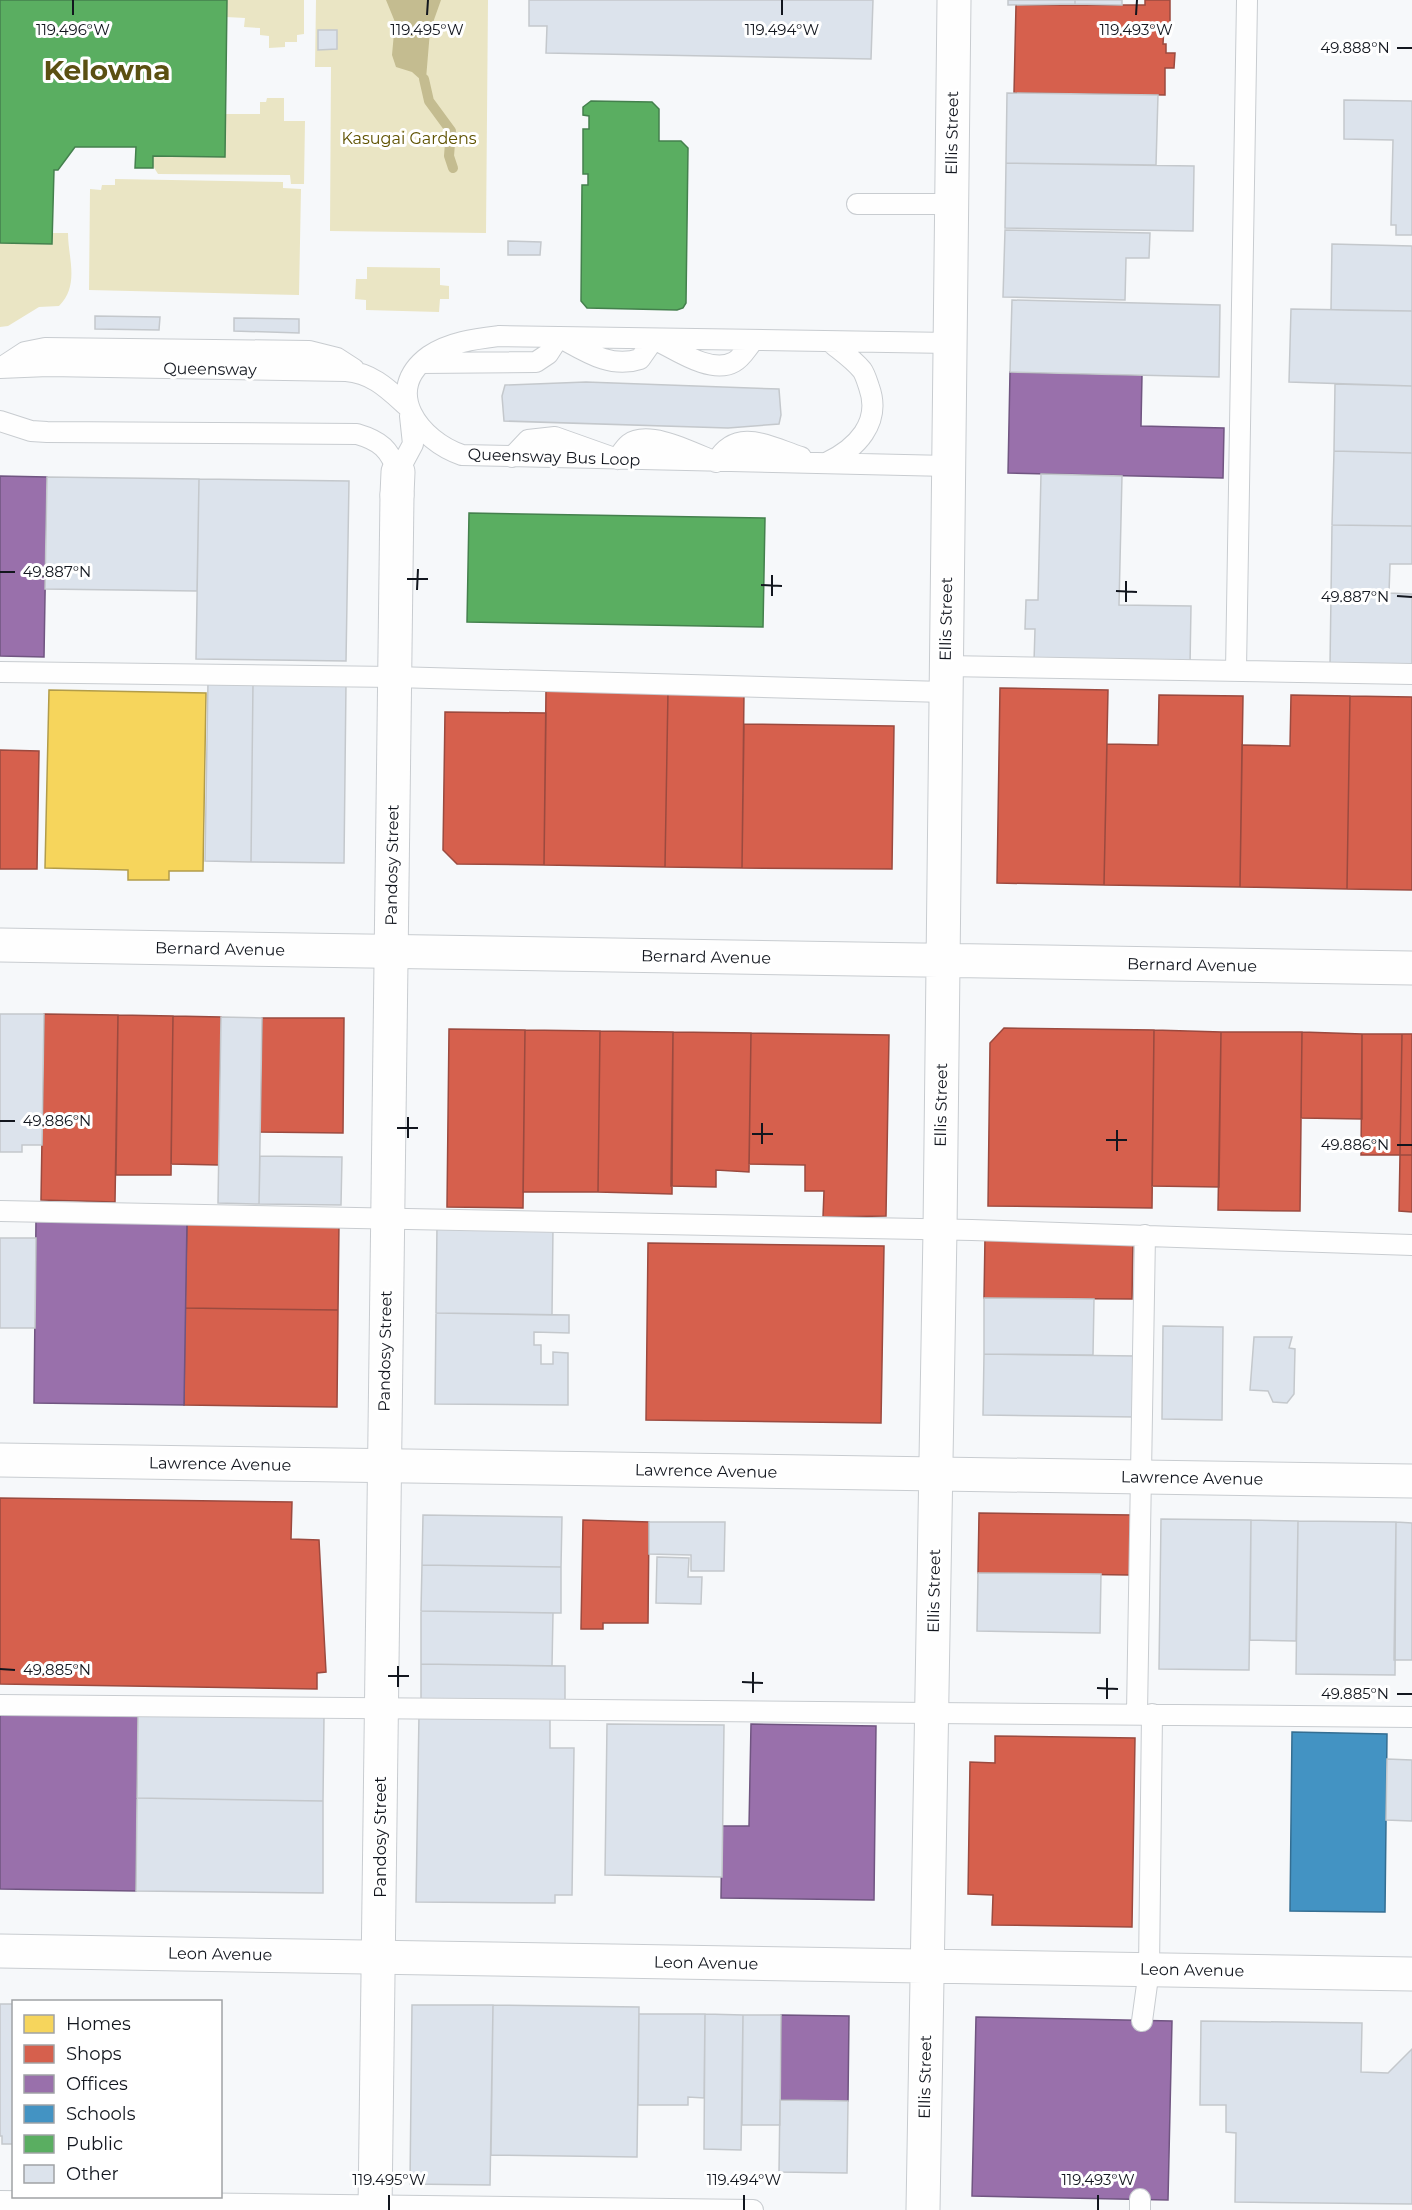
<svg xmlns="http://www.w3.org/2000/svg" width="1412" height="2210" viewBox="0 0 1412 2210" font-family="Montserrat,sans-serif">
<rect width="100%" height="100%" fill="#f6f8fa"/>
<path fill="#eae5c4" d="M 227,0 L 304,0 L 304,34 L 297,35 L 297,42 L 285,42 L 285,47 L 269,48 L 269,36 L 260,35 L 260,28 L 244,27 L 245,18 L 226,17 Z
M 316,0 L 488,0 L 486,233 L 330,231 L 331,67 L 315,67 Z
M 267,98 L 284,98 L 284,121 L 305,121 L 304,184 L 291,184 L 290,175 L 158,174 L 153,166 L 153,156 L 225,114 L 260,114 L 260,102 L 266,102 Z
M 115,179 L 283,182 L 283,188 L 301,189 L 299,295 L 89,290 L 90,189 L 101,190 L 102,185 L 115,185 Z
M 52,233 L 68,233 C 68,258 80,285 59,306 L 39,307 L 8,326 L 0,327 L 0,243 L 52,244 Z
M 367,267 L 440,268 L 440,285 L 449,286 L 449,299 L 440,299 L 439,312 L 366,310 L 366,300 L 355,299 L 356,279 L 367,279 Z"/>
<path fill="#c4bc90" d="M 386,0 L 441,0 L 430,31 L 426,79 L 421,80 L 412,72 L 396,67 L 392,55 L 395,22 Z"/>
<path fill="#f6d55c" stroke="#b29c49" stroke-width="1.5" d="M 49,690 L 206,693 L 203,871 L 169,871 L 169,880 L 128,880 L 128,870 L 45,868 Z"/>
<path fill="#d6604d" stroke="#9b4a3f" stroke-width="1.5" d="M 1145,0 L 1170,0 L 1170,26 L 1164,26 L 1163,44 L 1166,44 L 1166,53 L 1175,53 L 1174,68 L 1165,68 L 1165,95 L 1014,93 L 1016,5 L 1145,5 Z
M 1000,688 L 1108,690 L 1104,885 L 997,883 Z
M 546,690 L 668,691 L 665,867 L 544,865 Z
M 668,691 L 744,692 L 742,868 L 665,867 Z
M 1159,695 L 1243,696 L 1240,887 L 1104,885 L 1107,744 L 1158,745 Z
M 1291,695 L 1350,696 L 1347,889 L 1240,887 L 1242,745 L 1290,746 Z
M 1350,696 L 1412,697 L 1412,890 L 1347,889 Z
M 445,712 L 546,713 L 544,865 L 457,864 L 443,850 Z
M 744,724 L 894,726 L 892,869 L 742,868 Z
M 0,750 L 39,751 L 37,869 L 0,869 Z
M 44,1014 L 118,1015 L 115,1202 L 41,1200 Z
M 118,1015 L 173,1016 L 171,1175 L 116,1175 Z
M 173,1016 L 221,1017 L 219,1165 L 171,1164 Z
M 262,1018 L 344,1018 L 343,1133 L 260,1132 Z
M 1004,1028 L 1154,1030 L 1152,1208 L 988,1206 L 990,1043 Z
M 449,1029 L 525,1030 L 523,1208 L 447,1207 Z
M 525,1030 L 600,1031 L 598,1192 L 523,1192 Z
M 1154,1030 L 1221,1032 L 1219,1187 L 1152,1186 Z
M 600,1031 L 673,1032 L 672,1194 L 598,1192 Z
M 673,1032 L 751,1033 L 749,1172 L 716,1170 L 716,1187 L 671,1186 Z
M 1221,1032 L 1302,1032 L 1300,1211 L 1218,1210 Z
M 1302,1032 L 1362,1034 L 1362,1119 L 1301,1118 Z
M 751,1033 L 889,1035 L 886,1216 L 823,1217 L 824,1191 L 805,1191 L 805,1165 L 749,1164 Z
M 1362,1034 L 1402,1034 L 1400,1155 L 1361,1155 Z
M 1402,1034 L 1412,1034 L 1412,1155 L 1400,1155 Z
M 1400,1155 L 1412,1155 L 1412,1212 L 1399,1211 Z
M 187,1221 L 339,1223 L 338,1310 L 185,1308 Z
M 985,1237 L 1133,1239 L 1132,1299 L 984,1298 Z
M 648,1243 L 884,1246 L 881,1423 L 646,1420 Z
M 185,1308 L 338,1310 L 337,1407 L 184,1405 Z
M 0,1498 L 292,1502 L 291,1539 L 319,1540 L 326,1672 L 317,1673 L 317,1689 L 0,1684 Z
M 979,1513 L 1131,1515 L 1130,1575 L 978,1573 Z
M 583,1520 L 649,1522 L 648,1623 L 603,1623 L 603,1629 L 581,1629 Z
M 995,1736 L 1135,1738 L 1132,1927 L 992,1925 L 993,1895 L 968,1894 L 970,1762 L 995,1763 Z"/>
<path fill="#9970ab" stroke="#705581" stroke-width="1.5" d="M 1010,372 L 1142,375 L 1141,426 L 1224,428 L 1223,478 L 1008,473 Z
M 0,476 L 47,477 L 44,657 L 0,656 Z
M 36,1219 L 187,1221 L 184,1405 L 34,1403 Z
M 0,1711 L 138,1713 L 136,1891 L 0,1889 Z
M 751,1724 L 876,1726 L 874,1900 L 721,1898 L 722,1826 L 749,1826 Z
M 781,2015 L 849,2016 L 848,2101 L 780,2100 Z
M 976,2017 L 1172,2021 L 1168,2200 L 972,2196 Z"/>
<path fill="#4393c3" stroke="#346e92" stroke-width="1.5" d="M 1292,1732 L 1387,1734 L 1385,1912 L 1290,1911 Z"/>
<path fill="#5aae61" stroke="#44804d" stroke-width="1.5" d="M 0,0 L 227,0 L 225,157 L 153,156 L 153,168 L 135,168 L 136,147 L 75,147 L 58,170 L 54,170 L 52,244 L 0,243 Z
M 591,101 L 652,102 L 659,109 L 659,141 L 681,141 L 688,148 L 686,303 L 683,308 L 677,310 L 587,308 L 581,301 L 582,185 L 588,185 L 588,174 L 583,174 L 583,129 L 589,129 L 589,116 L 583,115 L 583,107 Z
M 469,513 L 765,518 L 763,627 L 467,622 Z"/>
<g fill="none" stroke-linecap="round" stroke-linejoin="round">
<path stroke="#c4bc90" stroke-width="10" d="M 424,79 L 429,101 L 451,131 L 449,156 L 453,168"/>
</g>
<path fill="#dce3ec" stroke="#c4c8cc" stroke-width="1.5" d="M 529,0 L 873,0 L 871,59 L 546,53 L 547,26 L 529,26 Z
M 1008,0 L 1075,0 L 1075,4 L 1008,5 Z
M 1075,0 L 1122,0 L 1122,5 L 1075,4 Z
M 318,30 L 337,30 L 337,49 L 318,50 Z
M 1007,93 L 1158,95 L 1156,165 L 1006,163 Z
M 1344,100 L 1412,101 L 1412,235 L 1396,235 L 1396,225 L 1391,225 L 1393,140 L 1344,139 Z
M 1006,163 L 1194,166 L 1193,231 L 1005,228 Z
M 1005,230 L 1150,233 L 1149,258 L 1126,258 L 1125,300 L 1003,297 Z
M 508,241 L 541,242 L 540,255 L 508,255 Z
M 1332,244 L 1412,246 L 1412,311 L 1331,310 Z
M 1012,300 L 1220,305 L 1219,377 L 1010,372 Z
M 1291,309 L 1412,311 L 1412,386 L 1289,382 Z
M 95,316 L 160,317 L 159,330 L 95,329 Z
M 234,318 L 299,319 L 299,333 L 234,331 Z
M 586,382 L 779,389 L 781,415 L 779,424 L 728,428 L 504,421 L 502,396 L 505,385 Z
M 1335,384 L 1412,386 L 1412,453 L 1334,451 Z
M 1334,451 L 1412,453 L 1412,526 L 1332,525 Z
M 1041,474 L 1122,476 L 1119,605 L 1191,606 L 1190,666 L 1034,662 L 1035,629 L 1025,629 L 1026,600 L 1038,600 Z
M 47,477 L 199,479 L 197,591 L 45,589 Z
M 199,479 L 349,481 L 346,661 L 196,659 Z
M 1332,525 L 1412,526 L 1412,564 L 1390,564 L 1389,593 L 1412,594 L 1412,668 L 1330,666 Z
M 208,681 L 253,682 L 251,862 L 205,861 Z
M 253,682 L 346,683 L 344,863 L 251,862 Z
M 0,1014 L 44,1014 L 42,1145 L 22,1145 L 22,1152 L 0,1152 Z
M 221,1017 L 262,1018 L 259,1204 L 218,1203 Z
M 260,1156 L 342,1157 L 341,1205 L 259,1204 Z
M 437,1225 L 553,1227 L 552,1315 L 436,1313 Z
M 0,1238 L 36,1238 L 35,1328 L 0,1328 Z
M 984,1298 L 1094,1299 L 1093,1355 L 984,1354 Z
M 436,1313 L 569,1315 L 569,1333 L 534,1332 L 534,1345 L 541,1345 L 541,1364 L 553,1364 L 553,1352 L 568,1353 L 568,1405 L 435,1404 Z
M 1163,1326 L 1223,1327 L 1222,1420 L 1162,1419 Z
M 1254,1337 L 1292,1337 L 1289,1348 L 1295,1349 L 1294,1394 L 1287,1403 L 1273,1402 L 1268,1391 L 1250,1390 Z
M 984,1354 L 1136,1356 L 1136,1417 L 983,1415 Z
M 423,1515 L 562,1517 L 561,1567 L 422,1565 Z
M 1161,1519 L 1251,1520 L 1249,1670 L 1159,1669 Z
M 1251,1520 L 1298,1521 L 1296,1641 L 1250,1640 Z
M 1298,1521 L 1396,1522 L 1395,1675 L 1296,1674 Z
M 649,1522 L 725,1522 L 724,1571 L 691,1571 L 691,1555 L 649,1554 Z
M 1396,1522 L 1412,1523 L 1412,1660 L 1394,1660 Z
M 657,1557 L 689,1558 L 688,1577 L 702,1577 L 701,1604 L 656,1603 Z
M 422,1565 L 561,1567 L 561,1613 L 421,1611 Z
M 978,1573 L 1101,1574 L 1100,1633 L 977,1631 Z
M 421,1611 L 553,1613 L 552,1666 L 421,1664 Z
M 421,1664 L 565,1666 L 565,1701 L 421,1699 Z
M 138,1713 L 324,1717 L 323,1801 L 137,1798 Z
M 419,1714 L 550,1716 L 550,1748 L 574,1748 L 572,1895 L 555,1895 L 555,1903 L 416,1902 Z
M 607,1724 L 724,1725 L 722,1877 L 605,1875 Z
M 1387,1759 L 1412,1760 L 1412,1821 L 1386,1820 Z
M 137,1798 L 323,1801 L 323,1893 L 136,1891 Z
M 0,2004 L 14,2004 L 14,2144 L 2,2144 L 2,2136 L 0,2136 Z
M 412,2005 L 493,2005 L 490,2185 L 410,2184 Z
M 493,2005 L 639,2007 L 637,2157 L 491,2155 Z
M 639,2014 L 705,2014 L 704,2098 L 688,2097 L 688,2105 L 638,2105 Z
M 705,2014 L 743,2015 L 741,2150 L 704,2149 Z
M 743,2015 L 781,2015 L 780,2125 L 742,2125 Z
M 1201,2021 L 1362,2023 L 1361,2072 L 1388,2073 L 1412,2049 L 1412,2204 L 1235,2202 L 1236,2133 L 1226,2132 L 1226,2105 L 1200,2105 Z
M 780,2100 L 848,2101 L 847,2173 L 779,2172 Z"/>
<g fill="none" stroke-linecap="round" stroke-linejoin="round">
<g stroke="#c8ccd0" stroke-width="22">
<path id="service" d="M 857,204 L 952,204
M 421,363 L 536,362 L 548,354 L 559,337 C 585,351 610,369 640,359 L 654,339 C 675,349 711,375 734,362 C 742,358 747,348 753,341
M 2,367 L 25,352 L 45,348 L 309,351 L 337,358 L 354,369
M 0,368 L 48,366 L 346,371 C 373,373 389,390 408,407
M 0,421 L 31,431 L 47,432 L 357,434 C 381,441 389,449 398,472
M 512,457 L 528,440 L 555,437 L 617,459 C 621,454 624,448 629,444 C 649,429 695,454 716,462 C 737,426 769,447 801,457
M 826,463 C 856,449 882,423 869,387 C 867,381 865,374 862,370 C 853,359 841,351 830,342
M 948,466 L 462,455 C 420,441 381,391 429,356 C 450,342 475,339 499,336 L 950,343
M 398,472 L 413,444 L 410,416
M 945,666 L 1412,674
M 1236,670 L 1247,0
M 0,672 L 394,677 L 944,692
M 0,1211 L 972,1230 L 1412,1245
M 0,1705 L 1412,1717
M 1137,1713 L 1145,1235
M 1142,2021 L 1149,1970 L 1152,1714
M 0,2201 L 753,2210
M 1140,2210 L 1140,2199"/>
</g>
<g stroke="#c8ccd0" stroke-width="35">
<path id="minor" d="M 375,2210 L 397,495"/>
</g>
<g stroke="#c8ccd0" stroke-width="35">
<path id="tertiary" d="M 397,495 L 398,472
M 0,945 L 1412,968
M 0,1460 L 1412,1481
M 0,1951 L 1412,1974
M 923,2210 L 940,1230 L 954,0"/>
</g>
<use href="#service" stroke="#fefefe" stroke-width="20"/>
<use href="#minor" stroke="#fefefe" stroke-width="33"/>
<use href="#tertiary" stroke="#fefefe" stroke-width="33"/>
</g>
<path fill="none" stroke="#12161e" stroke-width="2" d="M 73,15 L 73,0M 427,15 L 428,0M 782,15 L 782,0M 1136,15 L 1137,0M 1397,48 L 1412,48M 0,572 L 15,572M 407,579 L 428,579M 761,585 L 782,586M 417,590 L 418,569M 1116,591 L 1137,592M 772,596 L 772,575M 1397,596 L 1412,597M 1126,602 L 1126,581M 0,1121 L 15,1121M 397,1128 L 418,1128M 752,1134 L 773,1134M 408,1138 L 408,1117M 1106,1140 L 1127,1140M 762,1144 L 762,1123M 1397,1145 L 1412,1145M 1117,1151 L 1117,1130M 0,1669 L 15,1670M 388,1676 L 409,1676M 742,1682 L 763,1683M 398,1687 L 398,1666M 1097,1688 L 1118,1689M 753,1693 L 753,1672M 1397,1694 L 1412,1694M 1107,1699 L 1107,1678M 389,2210 L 389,2195M 744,2210 L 744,2195M 1098,2210 L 1098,2195"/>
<g text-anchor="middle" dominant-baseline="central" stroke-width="6" stroke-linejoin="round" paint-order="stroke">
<g font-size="16" fill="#12161e" stroke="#fff">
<text transform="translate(952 133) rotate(-89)">Ellis Street</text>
<text transform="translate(210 369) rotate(1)">Queensway</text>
<text transform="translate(554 457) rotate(2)">Queensway Bus Loop</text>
<text transform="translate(946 619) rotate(-89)">Ellis Street</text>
<text transform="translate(392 865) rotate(-89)">Pandosy Street</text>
<text transform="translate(220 949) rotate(1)">Bernard Avenue</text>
<text transform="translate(706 957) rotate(1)">Bernard Avenue</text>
<text transform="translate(1192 965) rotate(1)">Bernard Avenue</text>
<text transform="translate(941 1105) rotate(-89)">Ellis Street</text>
<text transform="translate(385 1351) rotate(-89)">Pandosy Street</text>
<text transform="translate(220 1464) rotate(1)">Lawrence Avenue</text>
<text transform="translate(706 1471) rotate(1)">Lawrence Avenue</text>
<text transform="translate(1192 1478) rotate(1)">Lawrence Avenue</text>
<text transform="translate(934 1591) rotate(-89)">Ellis Street</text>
<text transform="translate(380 1837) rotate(-90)">Pandosy Street</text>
<text transform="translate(220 1954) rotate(1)">Leon Avenue</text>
<text transform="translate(706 1963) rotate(1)">Leon Avenue</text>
<text transform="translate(1192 1970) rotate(1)">Leon Avenue</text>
<text transform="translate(925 2077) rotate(-89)">Ellis Street</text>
</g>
<g font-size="16" fill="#5f5200" stroke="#fff">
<text x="409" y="138">Kasugai Gardens</text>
</g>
<g font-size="28" font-weight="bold" fill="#5b5012" stroke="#fff">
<text x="107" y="70">Kelowna</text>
</g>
</g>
<g font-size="15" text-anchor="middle" fill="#12161e" stroke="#fff" stroke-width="6" stroke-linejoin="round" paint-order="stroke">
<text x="73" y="35">119.496°W</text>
<text x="427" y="35">119.495°W</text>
<text x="782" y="35">119.494°W</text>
<text x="1136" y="35">119.493°W</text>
<text x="1355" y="53">49.888°N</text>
<text x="57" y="577">49.887°N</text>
<text x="1355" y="602">49.887°N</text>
<text x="57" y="1126">49.886°N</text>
<text x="1355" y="1150">49.886°N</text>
<text x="57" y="1675">49.885°N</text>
<text x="1355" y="1699">49.885°N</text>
<text x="389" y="2185">119.495°W</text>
<text x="744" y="2185">119.494°W</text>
<text x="1098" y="2185">119.493°W</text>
</g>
<rect x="12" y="2000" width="210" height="198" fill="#ffffff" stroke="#a0a2a5" stroke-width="1.5"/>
<rect x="24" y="2015" width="30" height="18" fill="#f6d55c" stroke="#a0a2a5" stroke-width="1.5"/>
<text x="66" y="2030" font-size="18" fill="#12161e">Homes</text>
<rect x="24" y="2045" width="30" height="18" fill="#d6604d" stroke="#a0a2a5" stroke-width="1.5"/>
<text x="66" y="2060" font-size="18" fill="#12161e">Shops</text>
<rect x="24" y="2075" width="30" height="18" fill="#9970ab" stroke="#a0a2a5" stroke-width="1.5"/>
<text x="66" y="2090" font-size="18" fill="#12161e">Offices</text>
<rect x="24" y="2105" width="30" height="18" fill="#4393c3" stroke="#a0a2a5" stroke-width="1.5"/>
<text x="66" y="2120" font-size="18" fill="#12161e">Schools</text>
<rect x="24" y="2135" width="30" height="18" fill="#5aae61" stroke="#a0a2a5" stroke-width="1.5"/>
<text x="66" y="2150" font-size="18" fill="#12161e">Public</text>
<rect x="24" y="2165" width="30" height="18" fill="#dce3ec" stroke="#a0a2a5" stroke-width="1.5"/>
<text x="66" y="2180" font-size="18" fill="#12161e">Other</text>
</svg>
